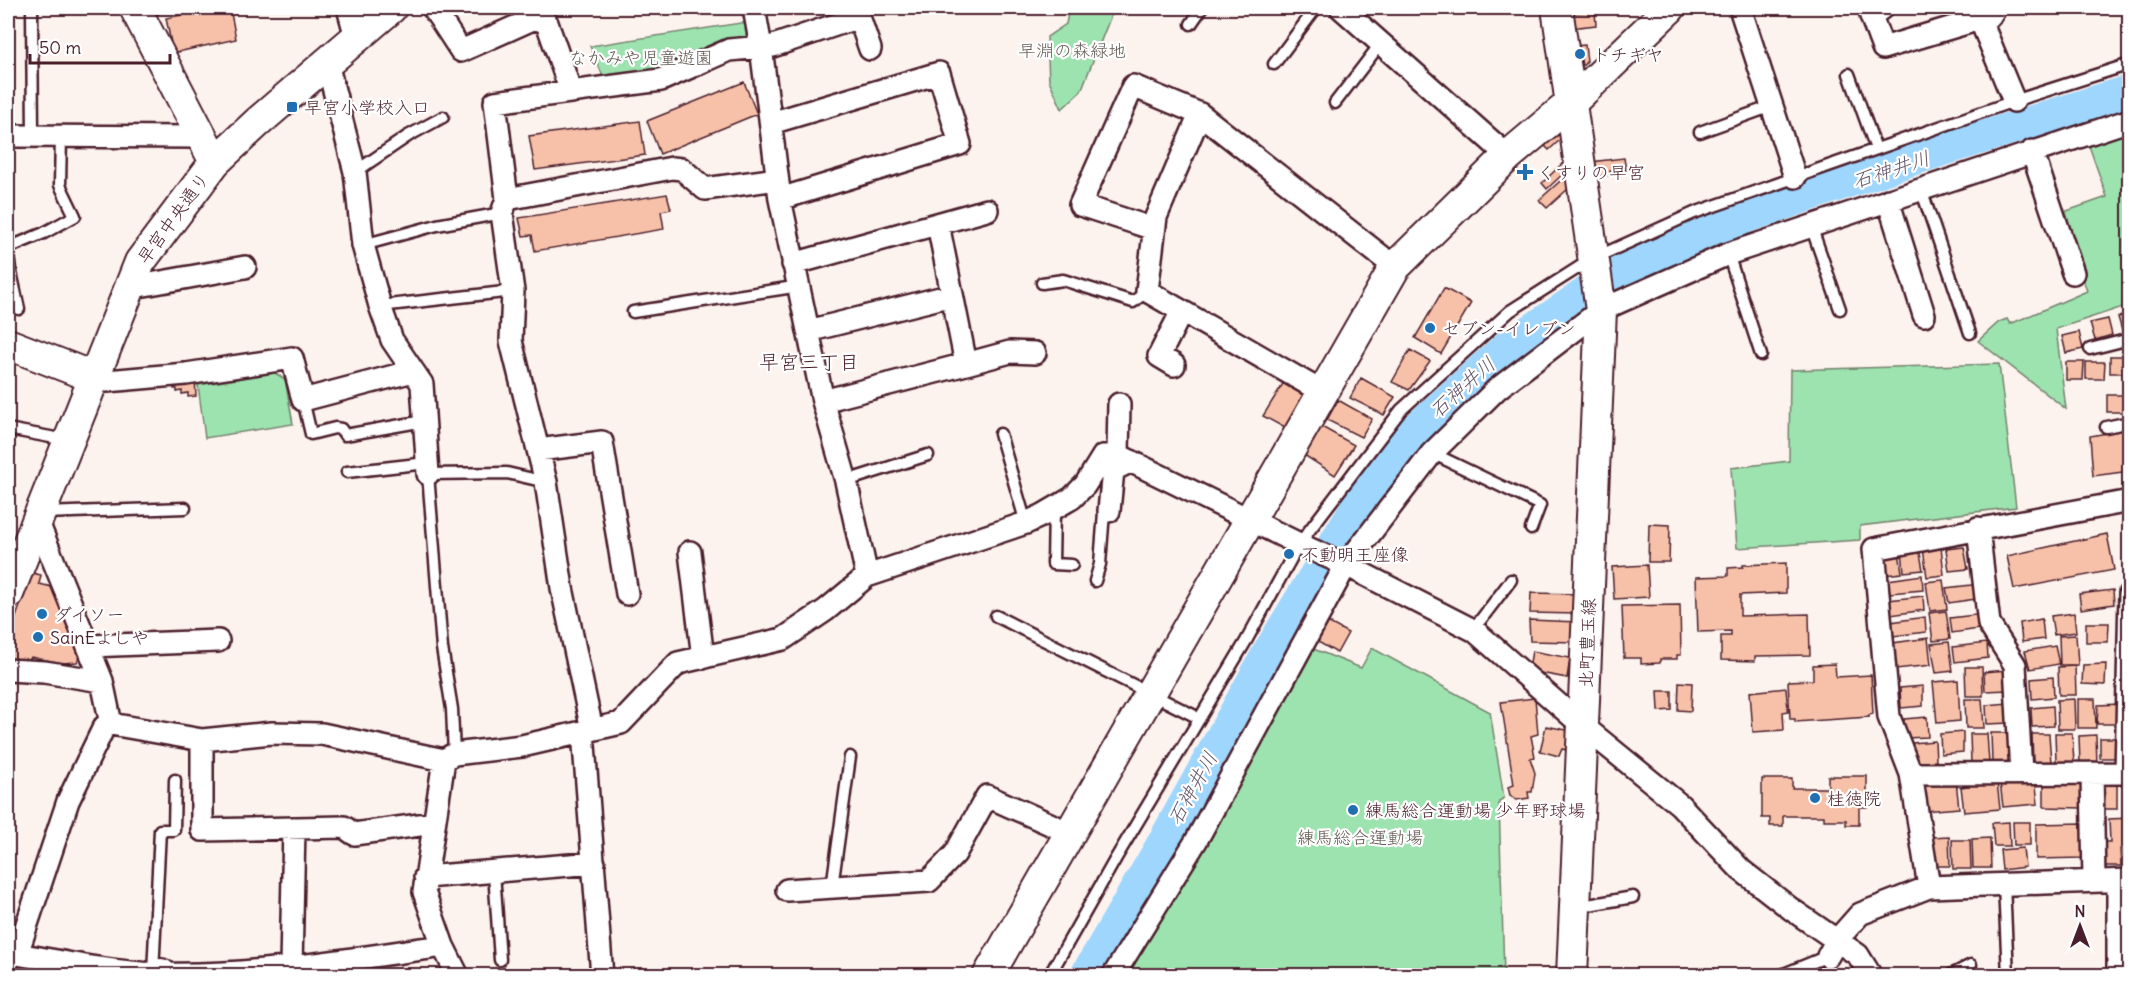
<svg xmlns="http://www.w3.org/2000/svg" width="2137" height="983" viewBox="0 0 2137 983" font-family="Delius,'Klee One',sans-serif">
<rect width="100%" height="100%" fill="#fdf3ee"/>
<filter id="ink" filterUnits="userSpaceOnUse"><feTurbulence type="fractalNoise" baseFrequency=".0167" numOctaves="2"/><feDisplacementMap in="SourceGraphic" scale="12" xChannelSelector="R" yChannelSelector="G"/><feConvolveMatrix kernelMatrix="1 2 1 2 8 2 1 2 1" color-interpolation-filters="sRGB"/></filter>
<g filter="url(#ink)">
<path fill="#9de3af" stroke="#74816d" stroke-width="1.5" d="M 1069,8 L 1114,8 L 1081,91 L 1062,109 L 1049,80 L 1047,37 L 1066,24 Z
M 747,22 L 750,36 L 742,44 L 657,74 L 605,81 L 590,46 Z
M 2129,123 L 2129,305 L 2056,329 L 2066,409 L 1978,341 L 1999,322 L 2007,319 L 2010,324 L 2087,291 L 2061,213 L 2107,197 L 2086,137 Z
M 1999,364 L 2016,507 L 1860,526 L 1860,540 L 1737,548 L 1731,468 L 1789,461 L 1790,370 Z
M 275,373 L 285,379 L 293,424 L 205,438 L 198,385 Z
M 1311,648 L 1361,668 L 1372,648 L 1490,712 L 1504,798 L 1499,801 L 1504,975 L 1119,976 Z"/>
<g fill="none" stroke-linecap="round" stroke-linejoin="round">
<path stroke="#9ed6fe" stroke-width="33" d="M 1086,976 L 1161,847 L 1269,652 L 1364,495 L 1414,431 L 1507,347 L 1616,273 L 1745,217 L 1910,160 L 2130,91"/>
</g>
<path fill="#f7c1a9" stroke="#4a1f2b" stroke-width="1.5" d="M 154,8 L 171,8 L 158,14 Z
M 216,8 L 230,8 L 236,39 L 173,53 L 166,18 Z
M 1595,11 L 1596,25 L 1570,28 L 1568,13 Z
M 1585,45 L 1587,61 L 1577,72 L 1573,46 Z
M 744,82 L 757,114 L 660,154 L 647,121 Z
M 640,121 L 645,155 L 535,170 L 529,136 Z
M 1561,127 L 1562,138 L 1549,150 L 1543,144 Z
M 1624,158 L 1626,170 L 1610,171 L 1610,175 L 1592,177 L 1590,162 Z
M 1565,161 L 1566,171 L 1547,189 L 1542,183 Z
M 1567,175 L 1569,188 L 1547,208 L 1539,200 Z
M 667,194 L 671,209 L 661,211 L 664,229 L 535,251 L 532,235 L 523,236 L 519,218 Z
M 1444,288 L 1471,303 L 1441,354 L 1415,338 Z
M 2130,314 L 2130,332 L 2123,334 L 2118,317 Z
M 2108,319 L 2112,335 L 2095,340 L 2090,323 Z
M 2079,332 L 2083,349 L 2066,353 L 2062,336 Z
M 1410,350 L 1430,361 L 1409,390 L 1392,382 Z
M 2110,356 L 2128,356 L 2127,373 L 2110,373 Z
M 2066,362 L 2084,362 L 2083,380 L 2066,380 Z
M 2086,362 L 2105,362 L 2104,379 L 2086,379 Z
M 1361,378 L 1395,397 L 1384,415 L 1350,398 Z
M 195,379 L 196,396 L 188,397 L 188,393 L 182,394 L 182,391 L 177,392 L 177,389 L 174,389 L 173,382 Z
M 1284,382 L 1306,394 L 1285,428 L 1263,416 Z
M 2107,395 L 2125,395 L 2124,412 L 2107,412 Z
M 1338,400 L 1372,419 L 1361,437 L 1327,420 Z
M 1320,426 L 1354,445 L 1335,475 L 1304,455 Z
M 2130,429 L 2130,471 L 2093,476 L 2090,436 Z
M 1649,524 L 1670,525 L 1669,562 L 1648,562 Z
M 2107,534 L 2114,570 L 2014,589 L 2007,556 Z
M 1941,546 L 1944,575 L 1927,577 L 1923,548 Z
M 1964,547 L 1968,569 L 1949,571 L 1946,549 Z
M 1919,548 L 1923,570 L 1904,572 L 1902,550 Z
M 1899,551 L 1902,573 L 1884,575 L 1881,553 Z
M 1786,563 L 1786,593 L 1740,595 L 1740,616 L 1809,614 L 1810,655 L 1755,656 L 1755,661 L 1721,660 L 1721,636 L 1731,636 L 1731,631 L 1698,632 L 1696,577 L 1728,576 L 1728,568 L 1743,567 L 1743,565 Z
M 1647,565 L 1649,597 L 1614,599 L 1612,567 Z
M 32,573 L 41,575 L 39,584 L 52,587 L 82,651 L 77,662 L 62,663 L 31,657 L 29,664 L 8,661 L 8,639 Z
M 1922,575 L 1923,590 L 1890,593 L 1888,580 Z
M 1943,580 L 1947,609 L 1930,611 L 1926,582 Z
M 1980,584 L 1982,598 L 1949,603 L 1946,588 Z
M 2113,590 L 2114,604 L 2081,609 L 2079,594 Z
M 1531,593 L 1579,594 L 1577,614 L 1530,613 Z
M 1923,596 L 1924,610 L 1891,615 L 1889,600 Z
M 1680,605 L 1681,655 L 1677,655 L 1677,659 L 1660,659 L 1660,663 L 1641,664 L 1641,658 L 1624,658 L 1622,606 Z
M 1946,611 L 1950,639 L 1933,641 L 1929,613 Z
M 2074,613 L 2076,632 L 2054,635 L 2051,616 Z
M 1983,614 L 1985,628 L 1952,633 L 1950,618 Z
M 1925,617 L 1926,632 L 1893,636 L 1891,622 Z
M 2042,619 L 2044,639 L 2022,642 L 2020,623 Z
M 1324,620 L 1348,633 L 1337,653 L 1313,639 Z
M 1529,620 L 1578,622 L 1577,642 L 1530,641 Z
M 2086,623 L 2109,623 L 2108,642 L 2086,642 Z
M 2076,635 L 2078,665 L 2060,665 L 2059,636 Z
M 1928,638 L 1931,665 L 1896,669 L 1893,643 Z
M 1949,642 L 1953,671 L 1936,673 L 1931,644 Z
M 1987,643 L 1988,658 L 1955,662 L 1953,647 Z
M 2055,646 L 2059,664 L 2030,669 L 2025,651 Z
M 1532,651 L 1570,658 L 1567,678 L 1535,672 L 1529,668 Z
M 1835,664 L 1836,677 L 1871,675 L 1873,714 L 1869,715 L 1869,717 L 1795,722 L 1795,719 L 1790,719 L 1788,681 L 1813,680 L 1813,665 Z
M 2106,664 L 2105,685 L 2082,684 L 2083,665 Z
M 2075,666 L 2076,695 L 2059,695 L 2058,667 Z
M 1965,667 L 1982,667 L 1983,696 L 1966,696 Z
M 2007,670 L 2008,690 L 1985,691 L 1984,672 Z
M 2053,677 L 2054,697 L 2032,699 L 2031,679 Z
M 1958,680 L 1960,721 L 1937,723 L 1933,682 Z
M 1679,682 L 1692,683 L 1691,711 L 1678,710 Z
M 1923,686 L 1923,706 L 1901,708 L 1900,688 Z
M 1786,688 L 1788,711 L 1783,712 L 1784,730 L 1753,732 L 1750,692 Z
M 1658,691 L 1672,691 L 1672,710 L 1659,711 Z
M 1535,698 L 1538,734 L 1531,736 L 1535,757 L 1530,758 L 1535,773 L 1532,792 L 1528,792 L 1529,798 L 1516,800 L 1510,795 L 1508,787 L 1514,785 L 1501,702 Z
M 1965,699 L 1982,699 L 1984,728 L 1966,728 Z
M 2074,699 L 2075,729 L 2058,729 L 2057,700 Z
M 2078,699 L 2095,699 L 2096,728 L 2078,728 Z
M 2009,703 L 2010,723 L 1987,724 L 1986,705 Z
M 2120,704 L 2120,724 L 2097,724 L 2098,705 Z
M 2053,706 L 2054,726 L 2032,727 L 2031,708 Z
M 1927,717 L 1928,737 L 1905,738 L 1904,719 Z
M 1546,726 L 1577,732 L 1574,752 L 1562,749 L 1559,756 L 1540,751 Z
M 1963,732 L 1963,752 L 1941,754 L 1940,734 Z
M 1991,733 L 2008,733 L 2010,762 L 1992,762 Z
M 2055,733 L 2072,733 L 2074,762 L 2056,762 Z
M 1970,734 L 1987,734 L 1989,763 L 1971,763 Z
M 2032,734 L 2049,734 L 2051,763 L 2033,763 Z
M 2096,735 L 2097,765 L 2080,765 L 2079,736 Z
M 2100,738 L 2123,738 L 2122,758 L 2100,758 Z
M 1935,741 L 1936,761 L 1913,763 L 1912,743 Z
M 1828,776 L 1867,776 L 1867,807 L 1859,807 L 1859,825 L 1846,825 L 1846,820 L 1824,820 L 1824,816 L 1783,816 L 1783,826 L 1770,826 L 1770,818 L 1762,818 L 1762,779 L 1792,779 L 1792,788 L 1828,788 Z
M 2035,777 L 2038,804 L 2003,807 L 2000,782 Z
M 1956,781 L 1959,808 L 1924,811 L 1921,785 Z
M 1997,782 L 2000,809 L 1964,812 L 1961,787 Z
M 2044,782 L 2083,782 L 2082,808 L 2044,807 Z
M 2117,782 L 2117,809 L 2102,809 L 2100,783 Z
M 2125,791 L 2130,791 L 2130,811 L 2127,811 Z
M 2130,818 L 2130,849 L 2120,849 L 2121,866 L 2102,866 L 2101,842 L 2110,842 L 2109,819 Z
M 2009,822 L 2010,846 L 1994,846 L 1992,823 Z
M 2013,822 L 2030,822 L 2030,845 L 2014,845 Z
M 2084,823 L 2084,858 L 2036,859 L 2036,824 Z
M 1949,836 L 1950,866 L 1932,866 L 1931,837 Z
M 1990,838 L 1991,868 L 1973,868 L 1972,839 Z
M 1952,840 L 1970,840 L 1971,869 L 1953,869 Z
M 2023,848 L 2025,867 L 2002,870 L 2000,850 Z"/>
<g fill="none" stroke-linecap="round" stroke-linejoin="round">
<g stroke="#4a1f2b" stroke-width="15">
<path id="lane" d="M 32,8 L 33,136
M 1191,24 L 1202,8
M 1274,64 L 1316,8
M 1849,74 L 1876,149
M 1335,103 L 1381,43
M 1700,132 L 1772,106
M 355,172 L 408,136 L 443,117
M 1921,189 L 1970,333
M 1811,226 L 1840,309
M 363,245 L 437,225 L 502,213
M 8,248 L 44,233 L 75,216 L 60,185 L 61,136
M 1728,254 L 1761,355
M 8,258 L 19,309
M 1042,283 L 1063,280 L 1133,302 L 1147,291
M 380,306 L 513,291
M 633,312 L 800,286
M 2090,349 L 2130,339
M 303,400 L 311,434 L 335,428 L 341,429 L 345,435 L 424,421
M 2106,427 L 2130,422
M 8,429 L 66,440
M 1000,434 L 1026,523
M 1432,453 L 1540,505 L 1531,529
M 347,472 L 427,463
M 846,481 L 928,455
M 1054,509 L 1053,564 L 1072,565
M 44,513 L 185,508
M 1095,581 L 1100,564 L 1104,512 L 1109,511
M 996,616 L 1193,715
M 1473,630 L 1511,580
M 454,754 L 452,709 L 442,648 L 428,474 L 507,473 L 546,482
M 494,872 L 500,960
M 2004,884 L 2008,976
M 832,887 L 850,757
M 1577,907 L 1633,897
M 8,971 L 15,960 L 17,954
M 153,973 L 160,830 L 174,830 L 175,780
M 1049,976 L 1116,858 L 1246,641 L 1299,544 L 1401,410 L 1510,311 L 1592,259 L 1694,213 L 2014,101 L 2130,64
M 1779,976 L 1828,956
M 1949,976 L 1971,965"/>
</g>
<g stroke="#4a1f2b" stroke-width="26">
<path id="street" d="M 348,8 L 356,37
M 433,8 L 461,51 L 535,18 L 547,23 L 571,92
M 754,8 L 761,47 L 780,199 L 823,401 L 846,481 L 867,576
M 856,8 L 870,49
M 1341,8 L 1508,156
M 1740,8 L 1795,177
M 1882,8 L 1871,16 L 1883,48 L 1980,19 L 1968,8
M 1995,8 L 1990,16 L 1980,19 L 2014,101
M 327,63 L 355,172 L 363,245 L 380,306 L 392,340 L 422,384 L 428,474
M 1200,114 L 1156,217 L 1147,291 L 1322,392
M 771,123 L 939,73 L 960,144 L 780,199
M 8,136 L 200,137
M 2032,151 L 2073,273
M 507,199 L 672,168 L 682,169 L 705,189 L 777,179
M 1888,200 L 1924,315
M 1154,229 L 1080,205 L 1133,86 L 1200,114 L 1395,267
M 793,264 L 987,210
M 128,288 L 245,267
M 808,331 L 952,295
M 966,364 L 1010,352 L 1035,353
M 1174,365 L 1159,356 L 1182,311
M 93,377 L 107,381 L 186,374 L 292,358 L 303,400 L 413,371
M 823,401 L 966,364 L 938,224
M 538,450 L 602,442 L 627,594
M 1118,455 L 1119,404
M 1109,511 L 1113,470 L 1131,461
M 37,520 L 102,681 L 111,724
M 1978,528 L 1989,624 L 2015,665 L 2021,773
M 690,552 L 703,658
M 89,646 L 218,641
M 8,670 L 44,672 L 102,681
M 592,730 L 562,588 L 546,482 L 511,341 L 513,291 L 502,213 L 507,199 L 495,102 L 661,80 L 729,50 L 773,46 L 859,17
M 583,732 L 602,976
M 202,740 L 202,830 L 344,827 L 354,834 L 434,823
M 444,760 L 424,892 L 443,946 L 458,976
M 2092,773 L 2094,881
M 1911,774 L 2126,773 L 2130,593
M 425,877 L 594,863
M 2118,881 L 2118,976
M 1929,887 L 1911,774 L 1889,717 L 1874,549 L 2130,501
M 787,890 L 929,881 L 955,854 L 987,796 L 1070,833
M 443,946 C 349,959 253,977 157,974 C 110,972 64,962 17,954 L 68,801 L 104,727 L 111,724 L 202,740 L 272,733 L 322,734 L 444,760 L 454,754 L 522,746 L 621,723 L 678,663 L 783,639 L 826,610 L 867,576 L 1026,523 L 1043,515 L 1072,498 L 1085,485 L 1103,456 L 1118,455 L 1299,544 L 1346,565 L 1475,631 L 1583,726 L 1680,805 L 1741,870 L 1791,909 L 1858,955 L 1871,976
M 1828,956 L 1837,940 L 1860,914 L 1929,887 L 2130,880
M 291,966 L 294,828
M 1113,976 L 1196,841 L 1346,565 L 1432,453 L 1497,389 L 1601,310 L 1728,254 L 2130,120"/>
</g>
<g stroke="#4a1f2b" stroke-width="34">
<path id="secondary" d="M 135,8 L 215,162
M 1557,8 L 1601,310 L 1572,976
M 8,344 L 93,377
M 8,594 L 140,262 L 215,162 L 258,122 L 391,8
M 160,976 L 161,974
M 988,976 L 1395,267 L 1508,156 L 1571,103 L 1670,8"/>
</g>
<use href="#lane" stroke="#fff" stroke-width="10"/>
<use href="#street" stroke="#fff" stroke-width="21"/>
<use href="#secondary" stroke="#fff" stroke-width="30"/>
</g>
</g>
<g fill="#1f6fb2" stroke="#fff" stroke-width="2">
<circle cx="1580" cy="54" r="6"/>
<rect x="286" y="101" width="12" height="12" rx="3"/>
<path d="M1522 163h6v6h6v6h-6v6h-6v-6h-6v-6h6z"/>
<circle cx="1430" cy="328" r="6"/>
<circle cx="1289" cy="554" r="6"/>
<circle cx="42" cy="614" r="6"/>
<circle cx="38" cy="637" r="6"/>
<circle cx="1815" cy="798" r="6"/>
<circle cx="1353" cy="810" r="6"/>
</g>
<g text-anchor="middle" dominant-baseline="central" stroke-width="4.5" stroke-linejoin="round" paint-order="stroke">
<g font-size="18" fill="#635a53" stroke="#fff">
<text x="1072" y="50">早淵の森緑地</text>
<text x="641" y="57">なかみや児童遊園</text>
<text x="1360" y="837">練馬総合運動場</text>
</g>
<g font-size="18" fill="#4a1f2b" stroke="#fff" text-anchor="start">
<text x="1592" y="54">トチギヤ</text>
<text x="304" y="107">早宮小学校入口</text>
<text x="1537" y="172">くすりの早宮</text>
<text x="1442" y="328">セブン-イレブン</text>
<text x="1301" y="554">不動明王座像</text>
<text x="54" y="614">ダイソー</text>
<text x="50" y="637">SainEよしや</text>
<text x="1827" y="798">桂徳院</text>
<text x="1365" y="810">練馬総合運動場 少年野球場</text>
</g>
<g font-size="18" fill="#4a1f2b" stroke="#fff">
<text transform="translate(173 218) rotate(-54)">早宮中央通り</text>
<text transform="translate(1587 643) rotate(-88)">北町豊玉線</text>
</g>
<g font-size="20" font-style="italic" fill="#63566a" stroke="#fff">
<text transform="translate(1891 169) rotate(-18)">石神井川</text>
<text transform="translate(1462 387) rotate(-42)">石神井川</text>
<text transform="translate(1192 788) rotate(-61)">石神井川</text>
</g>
<g font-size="20" fill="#4a1f2b" stroke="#fff">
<text x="809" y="361">早宮三丁目</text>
</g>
</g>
<rect width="2137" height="983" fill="none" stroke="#fff" stroke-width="30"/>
<rect x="15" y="15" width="2107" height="953" fill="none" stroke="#4a1f2b" stroke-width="2" filter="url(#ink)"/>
<g transform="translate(2080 926)" stroke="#ffffff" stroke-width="4.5" paint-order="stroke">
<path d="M0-4.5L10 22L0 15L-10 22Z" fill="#4a1f2b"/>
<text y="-9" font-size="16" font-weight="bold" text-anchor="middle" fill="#4a1f2b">N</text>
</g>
<path d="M30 54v9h140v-9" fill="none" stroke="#4a1f2b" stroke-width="3"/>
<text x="39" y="54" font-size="18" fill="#4a1f2b" stroke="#ffffff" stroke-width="4.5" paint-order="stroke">50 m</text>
</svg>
